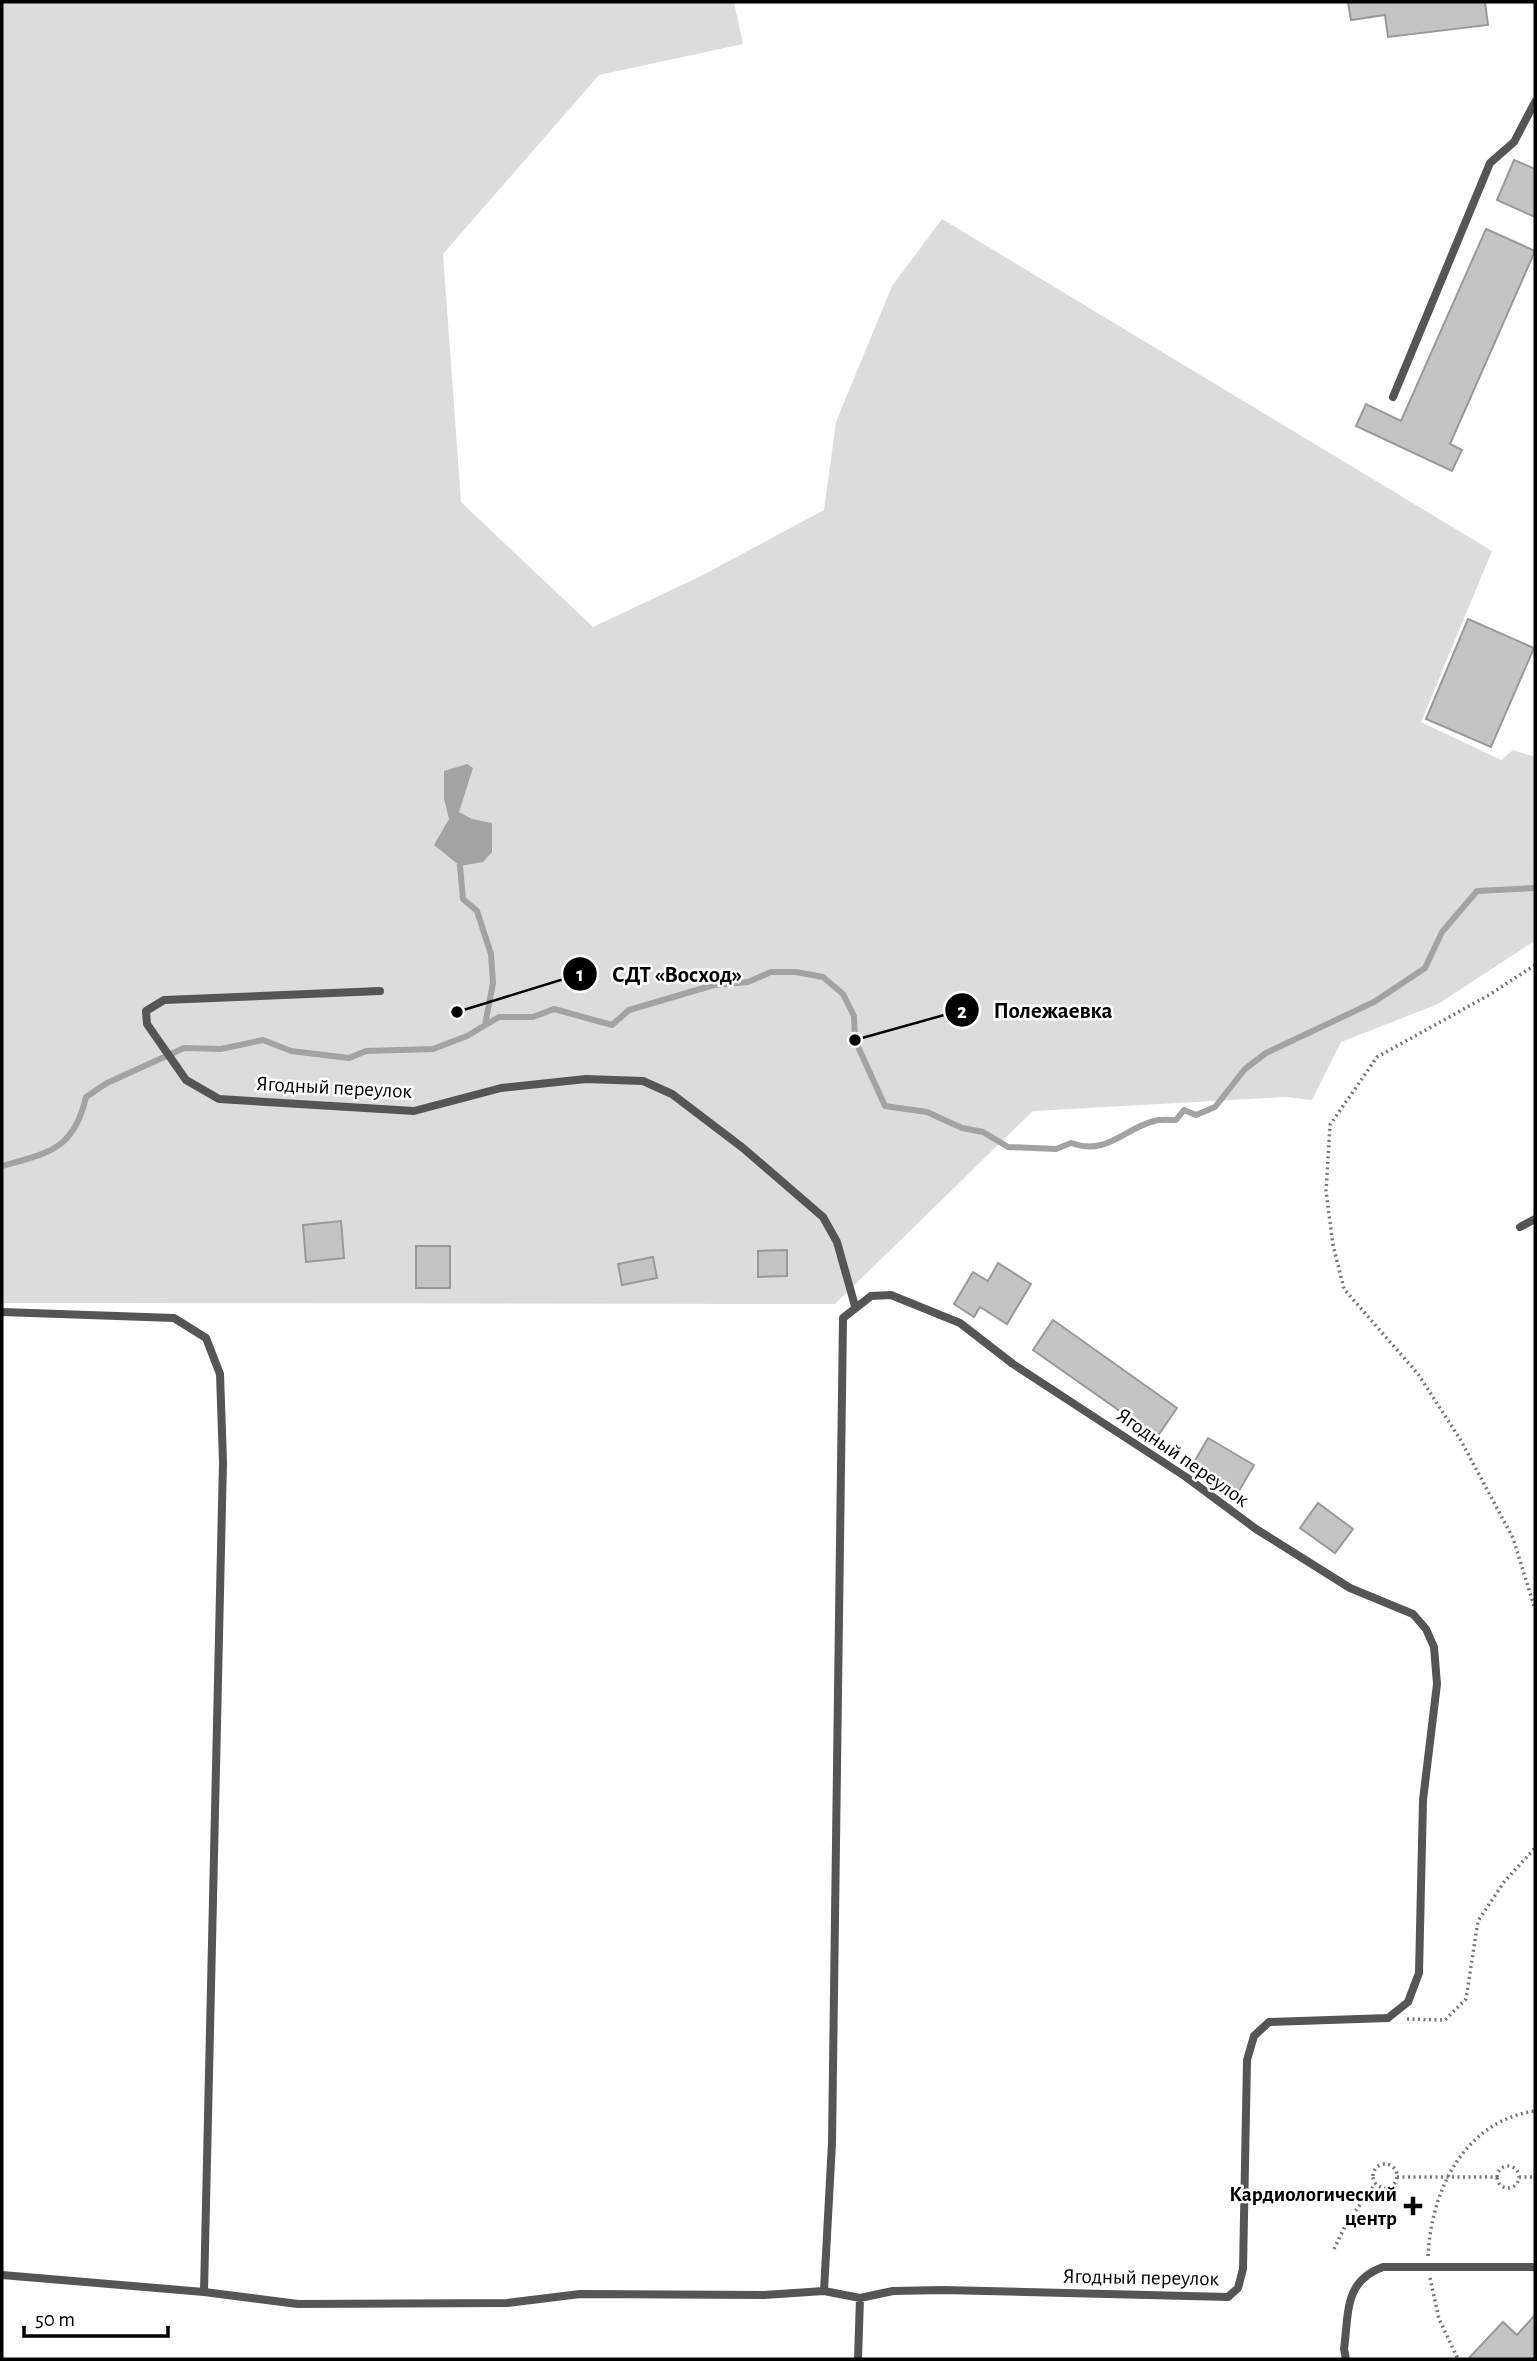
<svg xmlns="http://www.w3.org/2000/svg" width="1537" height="2361" viewBox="0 0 1537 2361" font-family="'Alegreya Sans',sans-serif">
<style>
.green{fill:#dcdcdc}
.water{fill:#a3a3a3}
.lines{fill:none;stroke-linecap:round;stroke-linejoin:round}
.stream{stroke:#a3a3a3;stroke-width:6}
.building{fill:#c4c4c4;stroke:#999;stroke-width:2}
.path{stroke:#777;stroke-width:3.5;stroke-dasharray:2 3.5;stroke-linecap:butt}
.service{stroke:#555;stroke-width:8}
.poi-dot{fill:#000;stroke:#fff;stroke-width:2.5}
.labels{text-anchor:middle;stroke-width:5;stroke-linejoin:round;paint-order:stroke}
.street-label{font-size:21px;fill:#000;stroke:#fff}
.poi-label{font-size:21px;font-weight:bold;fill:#000;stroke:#fff;text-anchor:end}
.leader{fill:none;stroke:#000;stroke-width:2.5}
.callout-dot{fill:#000;stroke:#fff;stroke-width:2.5}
.mark-label{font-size:21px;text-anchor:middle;font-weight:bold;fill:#fff}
.callout-label{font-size:23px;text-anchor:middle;font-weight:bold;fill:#000;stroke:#fff;stroke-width:5;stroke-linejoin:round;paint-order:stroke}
</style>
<rect width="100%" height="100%" fill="#fff"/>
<!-- green -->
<path class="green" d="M2,2H734L743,44L599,75L443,254L461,502L593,627L699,577L824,510L836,422L892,286L942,219L1492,551L1421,722L1501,760L1513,750L1535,757L1533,942L1438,1004L1341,1042L1312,1100L1286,1097L1033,1111L835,1304L2,1303Z"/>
<!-- water -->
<path class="water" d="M467,764L473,768L459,812L472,819L492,823V852L483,862L460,866L434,845L449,819L444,799V771Z"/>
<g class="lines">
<!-- stream -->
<path class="stream" d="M460,866L463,899L477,911L491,954L493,983L485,1025
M2,1166C48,1153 74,1150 86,1097L107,1083L184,1048L221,1049L263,1040L291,1051L349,1058L366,1051L433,1049L467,1036L499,1017H533L554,1009L612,1025L629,1010L714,985L748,982L771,972H796L823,977L843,994L854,1016L855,1040L885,1106L927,1112L962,1128L983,1132L1008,1147L1056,1149L1071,1143C1107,1156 1123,1129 1154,1121C1161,1119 1169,1120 1176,1120L1184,1110L1196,1115L1215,1107L1245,1069L1266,1053L1374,1002L1425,968L1442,932L1477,891L1535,888"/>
</g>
<!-- building -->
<path class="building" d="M1348,2H1485L1488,25L1388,37L1385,15L1351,20Z
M1514,160L1535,169V217L1497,200Z
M1486,229L1535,251L1450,444L1462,450L1452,471L1356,426L1366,404L1401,421Z
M1468,619L1534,648L1491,747L1426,719Z
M341,1221L344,1258L306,1262L303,1225Z
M416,1246H450V1288H416Z
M787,1250V1276L758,1277V1251Z
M653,1257L657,1278L622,1285L618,1264Z
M998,1263L1031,1284L1007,1324L980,1307L974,1317L954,1304L973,1272L988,1281Z
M1053,1320L1177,1408L1157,1437L1033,1350Z
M1208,1438L1254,1465L1239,1491L1193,1464Z
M1318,1503L1353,1529L1335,1553L1300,1528Z
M1535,2315V2359H1468L1503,2322L1517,2335Z"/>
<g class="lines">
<!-- path -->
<path class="path" d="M1535,965L1489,995L1377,1057L1330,1125L1326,1191L1333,1245L1344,1289L1418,1374L1460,1439L1513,1538L1535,1609
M1407,2019L1445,2020L1466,1999L1478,1921L1504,1882L1535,1848
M1373 2176a12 12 0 1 1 24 0a12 12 0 1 1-24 0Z
M1497 2177a11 11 0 1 1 22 0a11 11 0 1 1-22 0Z
M1397,2177H1498
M1519,2177H1535
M1334,2249L1346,2224L1375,2184
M1428,2256C1431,2191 1464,2121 1535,2111
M1430,2278L1439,2319L1458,2359"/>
<!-- service -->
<path class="service" d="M1393,397L1490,163L1514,142L1535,102
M380,991L164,1000L146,1011L147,1024L186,1080L219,1099L414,1111L501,1088L586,1079L643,1081L672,1094L743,1148L823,1217L837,1242L855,1306
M1520,1227L1535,1219
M891,1295L960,1323L1013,1364L1186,1477L1256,1529L1350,1588L1413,1614L1426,1629L1434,1647L1437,1684L1423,1800L1419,1973L1408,2002L1388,2018L1269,2022L1254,2036L1247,2060L1243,2269L1238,2288L1228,2297L944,2290L893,2291L860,2298L824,2291L832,2143L843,1318L871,1296Z
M2,1312L174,1318L206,1338L220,1374L223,1462L204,2292
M2,2275L204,2292L298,2304L507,2303L580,2294L764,2295L824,2291
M858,2359L860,2298
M1346,2359L1344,2349C1349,2312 1344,2281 1383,2267H1535"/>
</g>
<!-- markers -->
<path class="poi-dot" d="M1409.5 2195.5h7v7h7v7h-7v7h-7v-7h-7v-7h7z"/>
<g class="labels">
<!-- street labels -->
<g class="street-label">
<text transform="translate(334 1087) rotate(3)" y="7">Ягодный переулок</text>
<text transform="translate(1183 1457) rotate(35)" y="7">Ягодный переулок</text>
<text transform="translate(1141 2277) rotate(1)" y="7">Ягодный переулок</text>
</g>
<!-- poi labels -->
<g class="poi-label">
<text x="1397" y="2201">Кардиологический<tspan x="1397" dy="24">центр</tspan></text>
</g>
</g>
<!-- callouts -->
<path class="leader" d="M457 1012L580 974M855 1040L962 1010"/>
<g class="callout-dot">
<circle cx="457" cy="1012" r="7"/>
<circle cx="855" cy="1040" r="7"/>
<circle cx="580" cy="974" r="18"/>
<circle cx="962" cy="1010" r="18"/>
</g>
<g class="mark-label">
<text x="580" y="981">1</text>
<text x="962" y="1018">2</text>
</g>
<g class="callout-label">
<text x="677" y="982">СДТ «Восход»</text>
<text x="1053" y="1018">Полежаевка</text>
</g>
<!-- border -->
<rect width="1537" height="2361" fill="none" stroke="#000000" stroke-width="7"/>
<!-- scale -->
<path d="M24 2326v10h144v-10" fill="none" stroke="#000000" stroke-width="3.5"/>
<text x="35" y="2326" font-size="21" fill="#000000" stroke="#ffffff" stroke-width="5" paint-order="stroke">50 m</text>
</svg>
